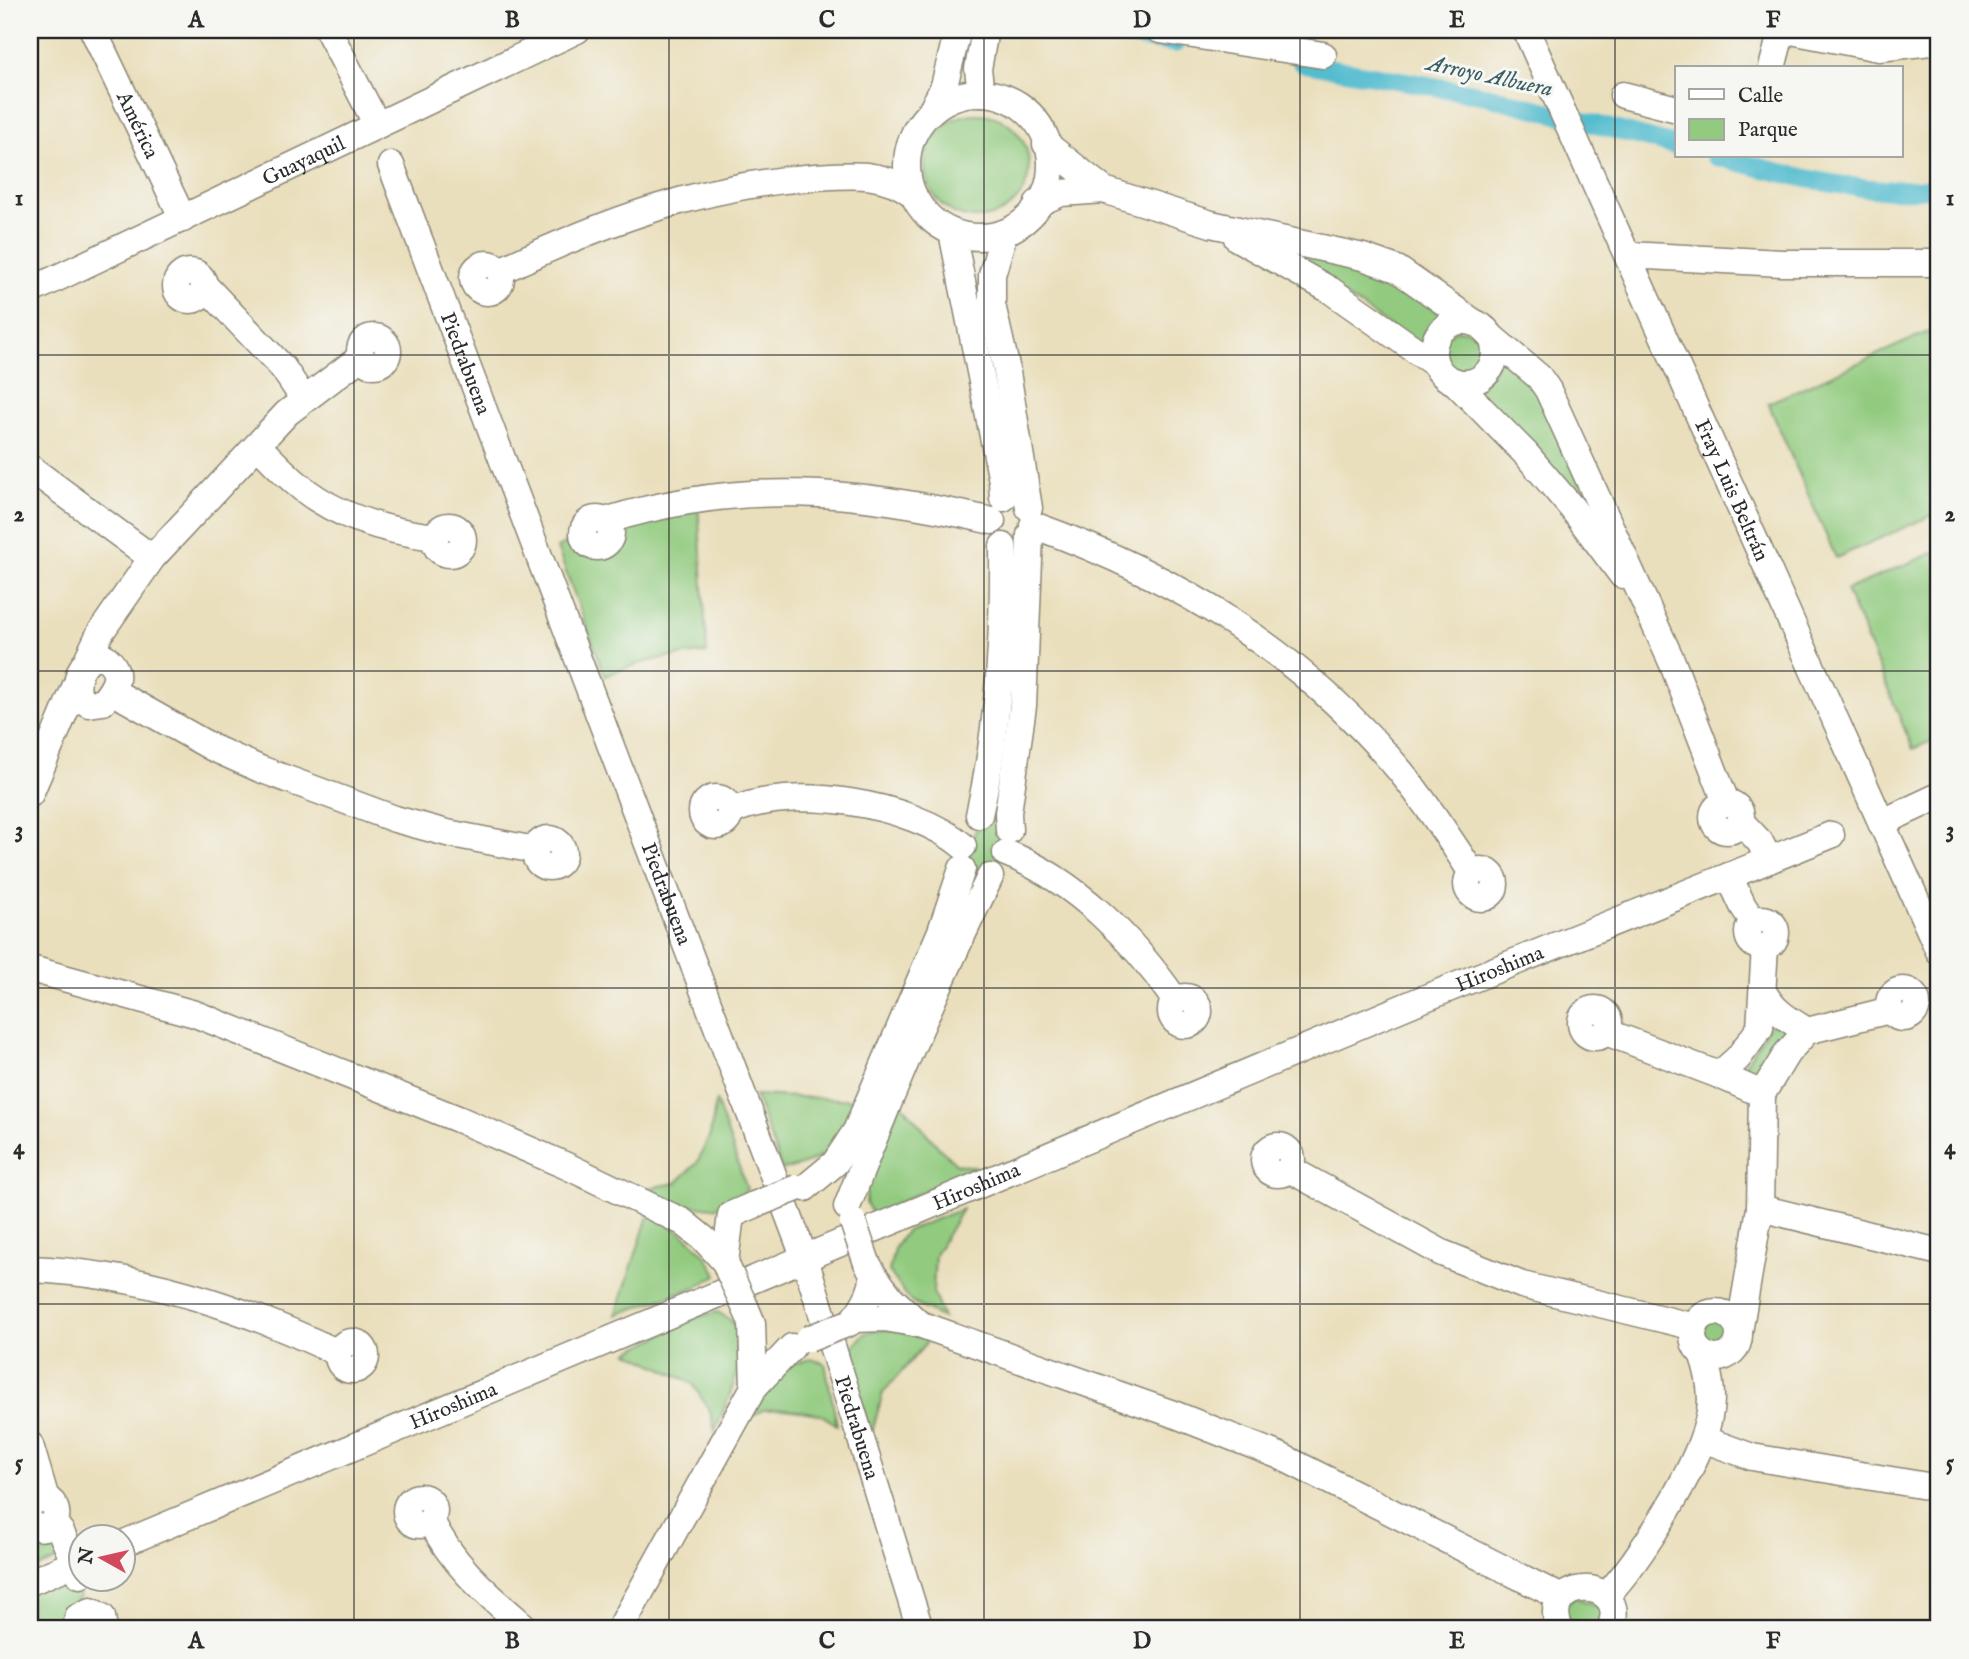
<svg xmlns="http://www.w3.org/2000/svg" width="1969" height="1659" viewBox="0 0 1969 1659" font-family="'IM FELL English',serif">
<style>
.green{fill:#92cb7f;stroke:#5e7b55;stroke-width:2}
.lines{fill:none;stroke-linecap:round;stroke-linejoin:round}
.canal{stroke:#53bccf;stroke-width:19}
.minor-casing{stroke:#8a8574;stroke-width:29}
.minor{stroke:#fff;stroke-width:26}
.minor-bridge-casing{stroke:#8a8574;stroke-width:29;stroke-linecap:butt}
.minor-bridge{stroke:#fff;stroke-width:26}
.grid{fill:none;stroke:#2b2b2b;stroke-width:2;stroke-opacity:0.55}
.labels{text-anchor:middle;stroke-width:6;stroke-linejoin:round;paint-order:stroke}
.street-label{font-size:21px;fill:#2b2b2b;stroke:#f6f6f2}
.water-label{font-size:23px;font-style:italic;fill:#395e64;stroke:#f6f6f2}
.neatline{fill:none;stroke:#2b2b2b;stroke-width:2.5}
.grid-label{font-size:23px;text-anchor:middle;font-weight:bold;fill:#2b2b2b}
</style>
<rect width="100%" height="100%" fill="#f6f6f2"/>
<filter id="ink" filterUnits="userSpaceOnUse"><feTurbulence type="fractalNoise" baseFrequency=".0143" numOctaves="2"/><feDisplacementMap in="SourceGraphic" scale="14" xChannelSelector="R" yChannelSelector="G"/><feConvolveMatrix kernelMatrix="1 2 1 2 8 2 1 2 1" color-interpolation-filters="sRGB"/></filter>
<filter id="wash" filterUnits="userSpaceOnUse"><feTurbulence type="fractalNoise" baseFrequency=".00686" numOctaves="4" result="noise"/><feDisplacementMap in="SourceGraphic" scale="28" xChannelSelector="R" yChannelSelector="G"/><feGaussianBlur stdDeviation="1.57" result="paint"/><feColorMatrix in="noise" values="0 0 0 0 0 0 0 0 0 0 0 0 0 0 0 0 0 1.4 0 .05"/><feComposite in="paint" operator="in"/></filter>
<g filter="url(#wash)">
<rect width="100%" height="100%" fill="#eadfbc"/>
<!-- green -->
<path class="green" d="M925 166a52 52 0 1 1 104 0a52 52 0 1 1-104 0Z
M1282,254L1323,256L1383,273L1445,316L1432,331L1426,350Z
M1939,327V512L1836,558L1768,403Z
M1440 352a22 22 0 1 1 44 0a22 22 0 1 1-44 0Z
M1500,353L1534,384L1614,553L1468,390C1487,382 1495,373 1500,353Z
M698,502L707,653C672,655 637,662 605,676L557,548L572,540L576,547L588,556L605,554L613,550L620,528Z
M1939,550V738L1913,749L1846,590Z
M992,818L998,820C1004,840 1003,856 986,871L975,870L969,865C967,846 973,824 992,818Z
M1772,1022L1792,1032L1758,1082L1740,1072Z
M755,1095L861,1100C838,1142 832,1160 782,1170Z
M716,1100L747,1189L736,1203L712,1208L681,1204L643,1189L676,1183L697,1163L710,1135Z
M901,1103L940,1149L957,1164L975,1167L873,1215L866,1203L867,1181Z
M962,1209L935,1255L933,1292L943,1318L911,1302L889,1271L894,1249L906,1231Z
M649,1213C676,1228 705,1246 717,1275L698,1286L616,1315Z
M718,1312C722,1315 728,1318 731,1321C755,1348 726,1404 715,1431L710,1411L692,1383L628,1352L697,1317Z
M1700 1335a15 15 0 1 1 30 0a15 15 0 1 1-30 0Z
M874,1330H894L929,1340L883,1393L871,1436C862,1406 852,1378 853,1347L864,1334Z
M810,1359L825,1363L837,1425L820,1414L785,1409L763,1410L739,1424L789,1365Z
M30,1535L50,1537L62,1558L30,1571Z
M71,1575L80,1597L70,1605L63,1616L65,1629H30V1589Z
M1574,1597L1603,1608L1599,1629H1568L1565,1606Z"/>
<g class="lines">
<!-- canal -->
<path class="canal" d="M1084,30L1176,43
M1302,63L1488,96L1677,146
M1715,156C1785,174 1866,198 1939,187"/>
</g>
</g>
<g filter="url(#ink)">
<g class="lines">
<!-- minor casing -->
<g class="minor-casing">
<g id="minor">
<path id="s1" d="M93,30L183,219"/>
<path d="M328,30L377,125"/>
<path d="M1160,30L1323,55"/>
<path id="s2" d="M1526,30L1939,951"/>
<path d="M1786,30L1879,48L1939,41"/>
<path d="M1772,68L1782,30"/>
<path d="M981,93L978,69L985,30"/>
<circle cx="979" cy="165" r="72"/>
<path d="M1623,95L1677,109"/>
<path d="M932,110L944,86L958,30"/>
<path d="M1046,144L1104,190L1211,224L1363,257L1397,269L1473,322"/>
<path id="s3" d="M391,165L805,1259L920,1629"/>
<path d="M1038,203L1061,193L1104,190"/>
<path d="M952,232L1002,481L1003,498"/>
<path d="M1004,233L992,275V305L1006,366L1029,508"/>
<path d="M1237,238L1330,290L1435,364"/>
<path d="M1628,255L1782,263H1939"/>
<circle cx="487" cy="278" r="14"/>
<path d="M500,271C603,222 702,185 816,177C851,175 884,171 913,194"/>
<circle cx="190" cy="286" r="14"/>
<path d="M204,285L283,368L303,398"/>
<path id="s4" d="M30,291L577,30"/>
<circle cx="1464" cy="352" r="31"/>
<path d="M1488,334L1539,377L1548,390L1672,662L1726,802"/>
<circle cx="374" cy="351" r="14"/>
<path d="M1454,381L1526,454L1572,508L1622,575"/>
<path d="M258,446C270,458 283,472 296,483C335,517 385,531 435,537"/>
<path d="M30,468L152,558"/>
<circle cx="597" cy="533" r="14"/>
<path d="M605,521C739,479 857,489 992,521"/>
<path d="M1033,525C1178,577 1302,653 1401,772C1427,804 1450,839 1472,873"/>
<circle cx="449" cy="540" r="14"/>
<path d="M92,657H105C124,673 116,685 103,702L89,704L79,698C75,681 78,668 92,657Z"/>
<path d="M86,662L100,633L152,558L287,413L361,357"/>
<path d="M112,691L213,748L260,769L395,819L447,833L535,850"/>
<path d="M30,794L76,685"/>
<circle cx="716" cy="812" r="14"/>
<circle cx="1727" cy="817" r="14"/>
<path d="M730,812C791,783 912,803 963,846"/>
<path d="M979,815C999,727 1004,636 1003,546"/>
<path d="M1741,822L1760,842L1769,860"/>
<path d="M1881,823L1939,796"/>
<path d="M1009,830L1008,813L1023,706L1030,535"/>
<circle cx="549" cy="853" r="14"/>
<path d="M1006,853C1075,880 1134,940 1175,1000"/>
<circle cx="1481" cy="884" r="14"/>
<path d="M1729,876L1743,906L1753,921"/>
<circle cx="1762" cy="933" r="14"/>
<path d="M31,969L195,1014L458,1119L569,1167L683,1222L704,1239L725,1262L729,1272"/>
<circle cx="1903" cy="1004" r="14"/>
<path d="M1763,991C1773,1011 1788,1019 1807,1031"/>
<circle cx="1185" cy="1011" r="14"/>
<circle cx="1595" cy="1023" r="14"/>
<path d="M1606,1032L1719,1075"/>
<path d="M1762,1094L1787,1053L1807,1031L1890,1010"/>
<circle cx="1278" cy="1160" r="14"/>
<path d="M1289,1169L1442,1253L1522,1285L1695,1327"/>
<path d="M805,1188L835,1163L856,1131L941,931L962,869"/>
<path d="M847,1207C890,1095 937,985 990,877"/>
<path d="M1760,1208L1939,1252"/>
<path d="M725,1262L731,1215L754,1205"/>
<path d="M30,1269C139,1273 240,1306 338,1353"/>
<path d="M873,1274L891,1298L919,1324"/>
<path d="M746,1309L752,1323L754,1387L792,1347"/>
<circle cx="1716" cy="1335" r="23"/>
<path d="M855,1319L885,1318L919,1324L1176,1415L1280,1456L1562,1598"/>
<path d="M849,1323C860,1314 876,1288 872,1273C872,1270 869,1267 867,1263"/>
<path d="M1739,1332L1760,1208L1762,1094L1719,1075L1738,1058L1760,1028L1765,947"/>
<circle cx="352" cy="1356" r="14"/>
<path d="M1703,1439L1752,1457L1939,1488"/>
<path d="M30,1445L46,1499"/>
<circle cx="420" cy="1511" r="14"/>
<path d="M30,1505C52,1483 68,1523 45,1527C38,1529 34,1526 30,1521"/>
<path d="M431,1520C452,1566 490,1596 527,1629"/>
<path d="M53,1523L61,1532L80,1575"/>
<path id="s5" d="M122,1544L1418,1001L1831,835"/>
<path d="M30,1582L80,1561"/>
<path d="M1606,1596C1640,1560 1703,1461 1710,1411C1713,1391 1709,1373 1702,1353"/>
<path d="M76,1629L78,1617L91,1611L102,1617L104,1629"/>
<path d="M620,1629L754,1387"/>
<path d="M1560,1629C1536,1576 1633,1575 1610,1629"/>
</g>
</g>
<!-- minor -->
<use href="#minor" class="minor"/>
<!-- minor-bridge casing -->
<g class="minor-bridge-casing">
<path id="minor-bridge" d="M754,1205L797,1188
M853,1222L867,1263
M729,1272L746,1309
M808,1339L849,1323"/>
</g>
<!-- minor-bridge -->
<use href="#minor-bridge" class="minor-bridge"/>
</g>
</g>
<!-- grid -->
<path class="grid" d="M354,30V1629M669,30V1629M984,30V1629M1300,30V1629M1615,30V1629M30,355H1939M30,671H1939M30,988H1939M30,1304H1939"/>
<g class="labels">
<!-- street labels -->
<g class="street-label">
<text dy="7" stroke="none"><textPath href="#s1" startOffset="105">América</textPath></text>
<text dy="7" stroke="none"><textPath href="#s4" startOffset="303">Guayaquil</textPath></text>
<text dy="7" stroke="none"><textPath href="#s3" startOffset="212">Piedrabuena</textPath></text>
<text dy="7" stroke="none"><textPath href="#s2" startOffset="504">Fray Luis Beltrán</textPath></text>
<text dy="7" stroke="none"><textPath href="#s3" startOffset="779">Piedrabuena</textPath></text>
<text dy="7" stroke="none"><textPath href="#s5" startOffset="1493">Hiroshima</textPath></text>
<text dy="7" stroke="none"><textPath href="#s5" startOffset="926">Hiroshima</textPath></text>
<text dy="7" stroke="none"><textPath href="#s5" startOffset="359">Hiroshima</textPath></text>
<text dy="7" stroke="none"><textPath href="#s3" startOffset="1346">Piedrabuena</textPath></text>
</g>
<!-- water labels -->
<g class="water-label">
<text transform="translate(1490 75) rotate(12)" y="8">Arroyo Albuera</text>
</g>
</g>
<!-- margin -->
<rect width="1969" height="1659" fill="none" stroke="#f6f6f2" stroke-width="77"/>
<!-- legend -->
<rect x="1675" y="66" width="228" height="91" fill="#f6f6f2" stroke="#a5a5a2" stroke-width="2"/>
<rect x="1689" y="89" width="35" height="10" fill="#ffffff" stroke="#a5a5a2" stroke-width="2"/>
<text x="1738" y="102" font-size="21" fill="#2b2b2b">Calle</text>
<rect x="1689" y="119" width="35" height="21" fill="#92cb7f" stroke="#a5a5a2" stroke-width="2"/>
<text x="1738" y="136" font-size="21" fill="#2b2b2b">Parque</text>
<!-- north arrow -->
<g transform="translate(102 1558) rotate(278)"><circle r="33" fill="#f6f6f2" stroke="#a5a5a2" stroke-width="2"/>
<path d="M0-5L12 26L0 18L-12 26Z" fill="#d1495b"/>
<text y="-10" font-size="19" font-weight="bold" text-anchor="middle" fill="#2b2b2b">N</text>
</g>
<rect x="38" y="38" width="1892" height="1582" class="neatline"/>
<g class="grid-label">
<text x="196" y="27">A</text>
<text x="512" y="27">B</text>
<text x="827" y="27">C</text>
<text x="1142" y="27">D</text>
<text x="1457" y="27">E</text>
<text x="1773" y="27">F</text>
<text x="19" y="205">1</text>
<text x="1950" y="205">1</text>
<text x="19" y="521">2</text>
<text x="1950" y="521">2</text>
<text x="19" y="837">3</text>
<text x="1950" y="837">3</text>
<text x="19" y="1154">4</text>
<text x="1950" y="1154">4</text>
<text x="19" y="1470">5</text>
<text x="1950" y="1470">5</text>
<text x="196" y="1648">A</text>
<text x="512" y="1648">B</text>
<text x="827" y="1648">C</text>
<text x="1142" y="1648">D</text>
<text x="1457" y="1648">E</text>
<text x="1773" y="1648">F</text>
</g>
</svg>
